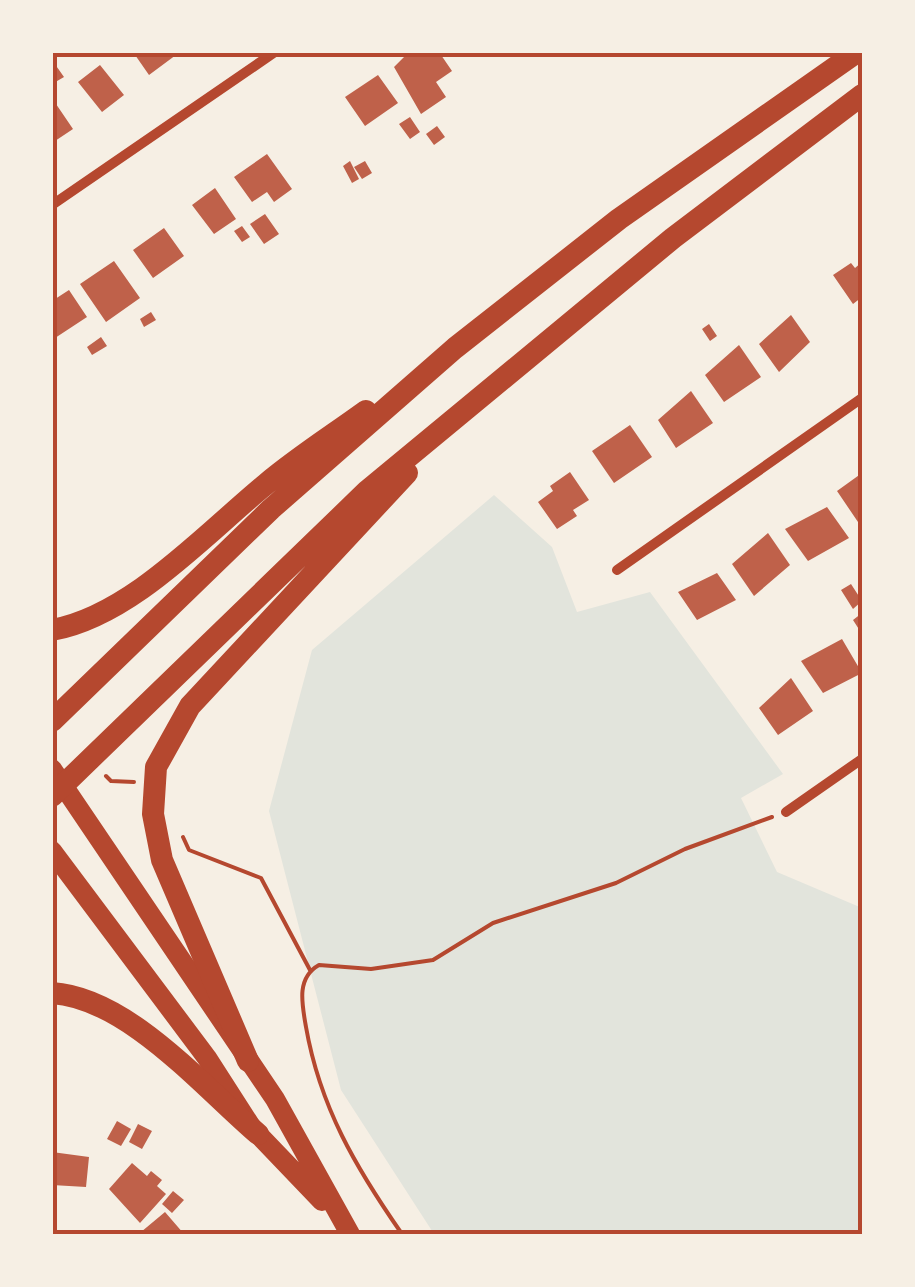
<svg xmlns="http://www.w3.org/2000/svg" width="915" height="1287" viewBox="0 0 915 1287" font-family="'DM Sans',sans-serif">
<style>
.green{fill:#e2e4dc}
.building{fill:#bf614a}
.lines{fill:none;stroke-linecap:round;stroke-linejoin:round}
.path{stroke:#b5482f;stroke-width:4}
.minor{stroke:#b5482f;stroke-width:10}
.secondary{stroke:#b5482f;stroke-width:20}
.trunk{stroke:#b5482f;stroke-width:22}
.neatline{fill:none;stroke:#b5482f;stroke-width:4}
</style>
<rect width="100%" height="100%" fill="#f6efe4"/>
<!-- green -->
<path class="green" d="M494,495L552,547L577,612L650,592L783,774L741,798L777,872L862,908V1228L856,1234H434L341,1090L269,811L312,650Z"/>
<!-- building -->
<path class="building" d="M133,52H180L149,75Z
M409,52H439L452,71L436,82L446,97L421,114L394,67Z
M52,60L64,77L52,84Z
M100,65L124,95L102,112L78,82Z
M378,75L398,103L365,126L345,97Z
M56,104L73,129L52,143V106Z
M410,117L420,132L410,139L399,124Z
M437,126L445,137L434,145L426,134Z
M267,154L292,189L274,202L267,192L252,202L234,177Z
M350,161L359,179L352,183L343,166Z
M365,161L372,173L362,179L354,167Z
M215,188L236,219L214,234L192,205Z
M265,214L279,234L264,244L250,224Z
M242,226L250,237L242,242L234,231Z
M164,228L184,256L153,278L133,250Z
M114,261L140,298L106,322L80,284Z
M862,262V297L853,304L833,275L851,263L855,268Z
M69,290L87,317L52,340V301Z
M151,312L156,320L144,327L140,319Z
M791,315L810,342L779,372L759,344Z
M709,324L717,336L710,341L702,329Z
M101,337L107,346L92,355L87,347Z
M739,345L761,377L724,402L705,375Z
M691,391L713,423L676,448L658,420Z
M630,425L652,457L614,483L592,451Z
M570,472L589,500L573,510L577,516L557,529L538,502L553,491L550,486Z
M862,473V519L858,522L837,491Z
M827,507L849,538L808,561L785,529Z
M768,533L790,565L754,596L732,564Z
M717,573L736,600L697,620L678,592Z
M851,584L862,601L853,609L841,590Z
M862,613V634L853,620Z
M842,639L862,673L823,693L801,661Z
M791,678L813,711L778,735L759,708Z
M117,1121L131,1129L121,1146L107,1139Z
M138,1124L152,1131L142,1149L129,1142Z
M52,1152L89,1157L86,1187L52,1185Z
M132,1163L147,1176L151,1171L162,1180L157,1186L166,1194L140,1223L109,1189Z
M173,1191L184,1200L172,1213L162,1204Z
M165,1212L184,1234H144L141,1232Z"/>
<g class="lines">
<!-- path -->
<path class="path" d="M106,776L111,781L134,782
M183,837L189,850L261,878L310,970
M402,1234C356,1168 320,1107 306,1027C302,1004 296,978 319,965L371,969L433,960L493,923L616,883L685,849L772,817"/>
<!-- minor -->
<path class="minor" d="M52,205L275,52
M617,570L862,398
M786,812L862,759"/>
<!-- secondary -->
<path class="secondary" d="M52,769L275,1099L350,1234
M52,851L207,1058L252,1128L322,1201"/>
<!-- trunk -->
<path class="trunk" d="M52,630C131,616 205,534 266,484C298,457 333,435 366,411
M52,721L271,509L455,348L619,219L857,52
M52,796L367,491L673,238L862,95
M52,993C128,998 202,1086 258,1134
M248,1061L162,860L153,814L156,767L190,706L407,473"/>
</g>
<!-- border -->
<rect width="915" height="1287" fill="none" stroke="#f6efe4" stroke-width="110"/>
<rect x="55" y="55" width="805" height="1177" class="neatline"/>
</svg>
